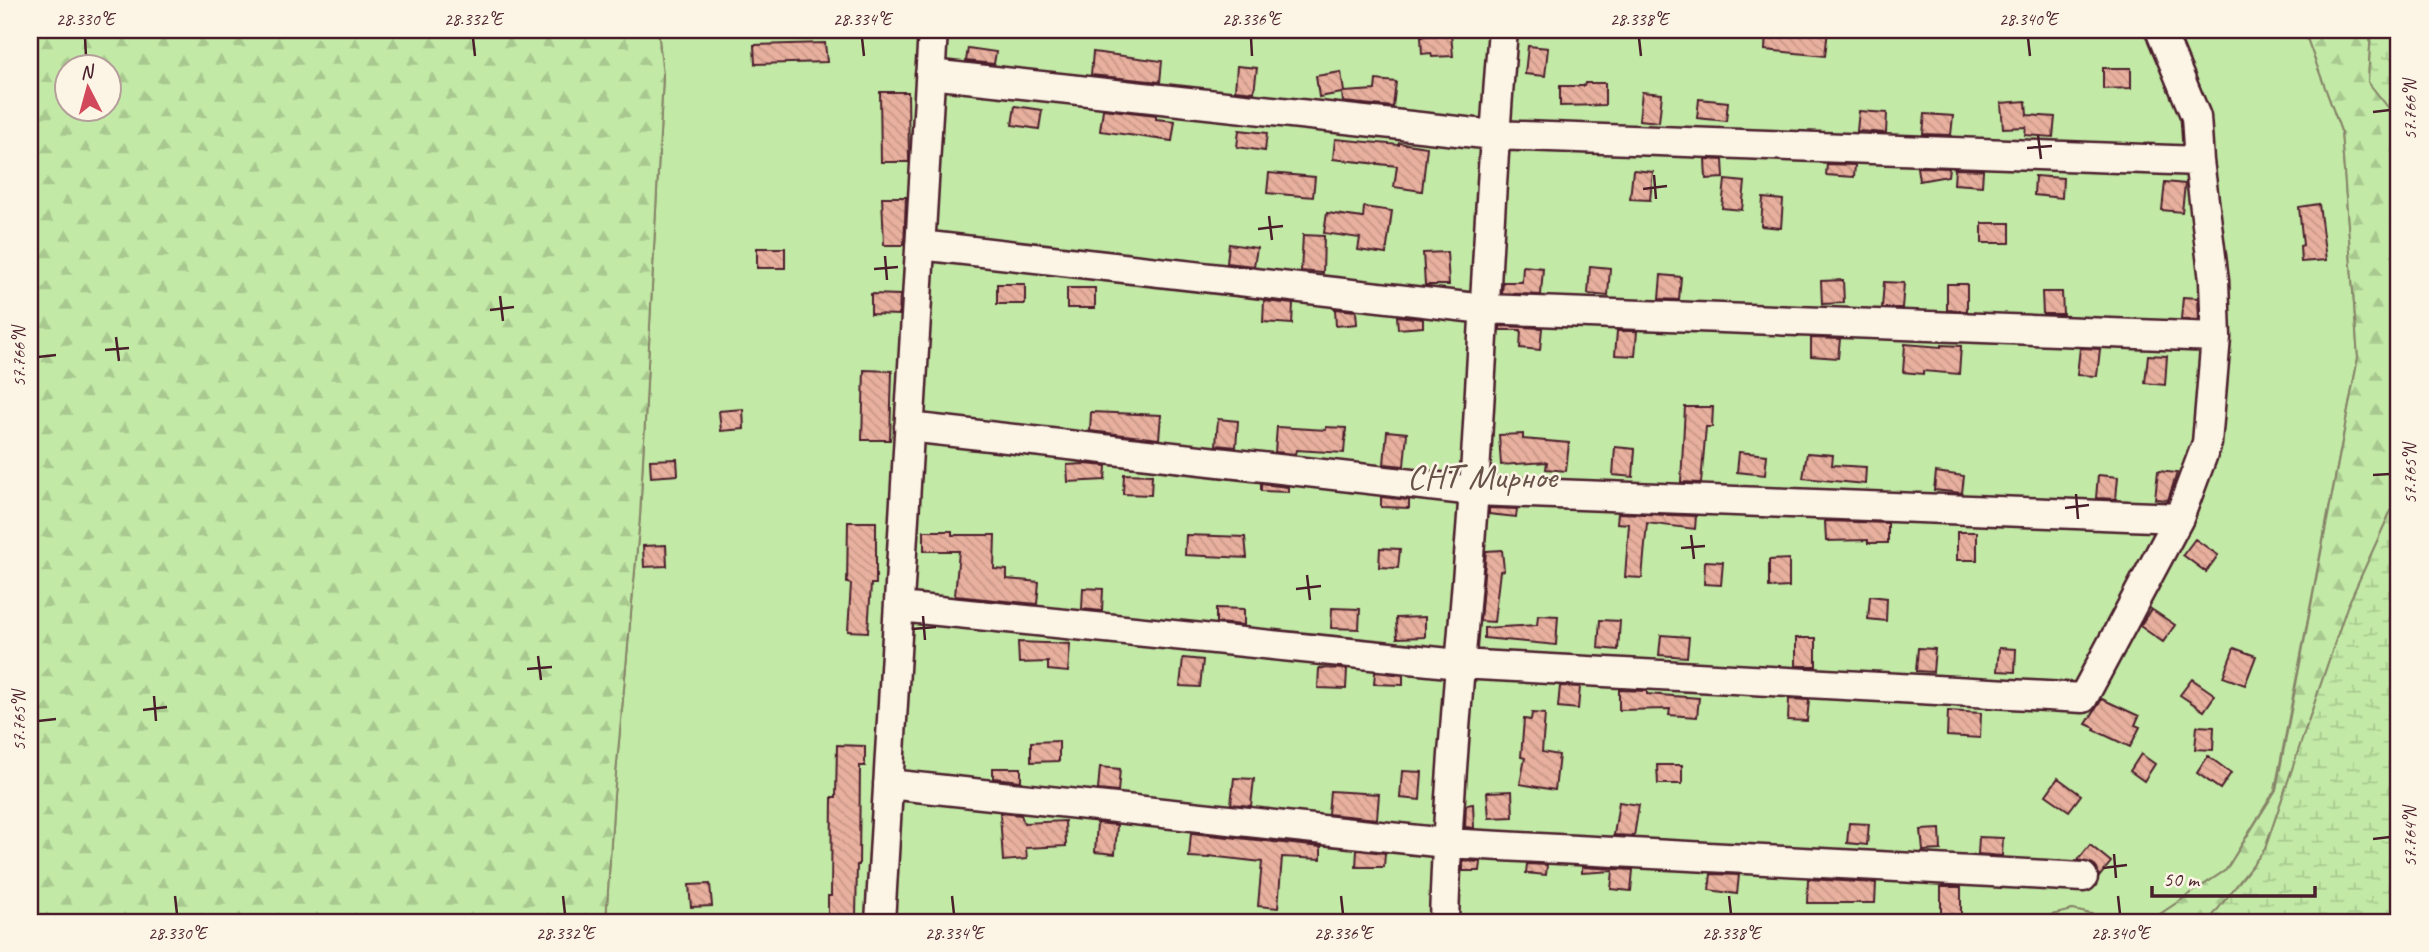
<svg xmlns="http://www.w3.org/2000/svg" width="2429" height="952" viewBox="0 0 2429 952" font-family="Caveat,sans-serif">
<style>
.green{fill:#c2eaa6;stroke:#868468;stroke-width:2}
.forest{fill:url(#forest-firs);stroke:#868468;stroke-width:2;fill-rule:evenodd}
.wetland{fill:url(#wetland-marsh);stroke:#868468;stroke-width:2}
.building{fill:url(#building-back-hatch);stroke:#4a1f2b;stroke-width:2}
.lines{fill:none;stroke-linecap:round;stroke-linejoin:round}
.minor-casing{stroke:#4a1f2b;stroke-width:33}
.minor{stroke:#fcf5e5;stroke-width:28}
.ticks{fill:none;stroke:#4a1f2b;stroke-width:2.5}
.labels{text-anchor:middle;stroke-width:5;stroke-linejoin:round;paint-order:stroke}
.park-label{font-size:35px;fill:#68524a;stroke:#fcf5e5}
.neatline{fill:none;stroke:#4a1f2b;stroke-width:2.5}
.ticks-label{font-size:18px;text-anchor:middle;fill:#4a1f2b}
</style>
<defs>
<pattern id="forest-firs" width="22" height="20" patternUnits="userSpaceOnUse" patternTransform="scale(1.75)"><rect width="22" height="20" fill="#c2eaa6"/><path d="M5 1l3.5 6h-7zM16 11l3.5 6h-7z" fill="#a8c88f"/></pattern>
<pattern id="wetland-marsh" width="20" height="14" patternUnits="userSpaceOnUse" patternTransform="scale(1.75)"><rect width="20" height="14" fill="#c2eaa6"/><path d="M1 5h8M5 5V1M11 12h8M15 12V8" fill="none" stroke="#a8c88f"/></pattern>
<pattern id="building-back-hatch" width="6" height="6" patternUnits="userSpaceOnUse" patternTransform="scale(1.75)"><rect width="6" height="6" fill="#e8b09e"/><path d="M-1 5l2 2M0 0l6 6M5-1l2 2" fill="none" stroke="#c89788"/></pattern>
</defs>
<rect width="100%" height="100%" fill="#f8e7d7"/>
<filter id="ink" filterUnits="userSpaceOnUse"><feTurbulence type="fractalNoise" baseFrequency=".0143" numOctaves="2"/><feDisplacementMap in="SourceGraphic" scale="14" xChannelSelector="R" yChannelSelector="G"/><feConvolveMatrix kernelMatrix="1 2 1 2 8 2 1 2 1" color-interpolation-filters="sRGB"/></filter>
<g filter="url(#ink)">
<!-- green -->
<path class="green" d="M658,30H2304L2341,131L2358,358L2275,790L2226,870L2148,922H2127L2072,910L2023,922H606L614,795L640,517L663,76Z"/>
<!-- forest -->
<path class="forest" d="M30,30H658L663,76L640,517L614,795L606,922H30ZM66,66H108V108H66Z
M2304,30H2371L2368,81L2399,121V493L2347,607L2265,849L2208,922H2148L2226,870L2276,790L2358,358L2341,131Z
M2073,910L2127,922H2023Z"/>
<!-- wetland -->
<path class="wetland" d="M2371,30H2399V121L2368,82Z
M2399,493V922H2208L2265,849L2347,607Z"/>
<!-- building -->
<path class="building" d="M1766,30L1807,33L1808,30H1828L1825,56L1765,50Z
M1451,34L1453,56L1432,57L1431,53L1422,54L1421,36Z
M825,43L827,62L755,64L754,45Z
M1528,46L1548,48L1545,76L1525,74Z
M968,48L996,52L994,64L966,61Z
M1093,52L1162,61L1160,82L1091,75Z
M1237,66L1257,68L1254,92L1235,90Z
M2103,68H2131V88L2103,89Z
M1341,72L1344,92L1375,90L1376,80L1396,82L1393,107L1343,102L1342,93L1319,97L1316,76Z
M1585,83H1605V105L1560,106V86H1584Z
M880,92H908L909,162H881Z
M1642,92L1662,94L1659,122L1639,120Z
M1699,99L1728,102L1726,121L1697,118Z
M2026,101L2027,115L2055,117L2053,137L2025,135L2026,127L2003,128L2001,103Z
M1015,106L1042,110L1039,129L1012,125Z
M1103,109L1156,115V119L1175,121L1172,141L1100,131Z
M1859,111L1887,113L1886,133L1857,131Z
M1925,114L1953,116L1951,135L1923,134Z
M1239,130L1267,133L1265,151L1237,147Z
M1335,139L1399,145V143L1427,147L1422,191L1394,187L1397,166L1333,159Z
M1705,159L1723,160L1724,178L1706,179Z
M1827,164L1855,165L1854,177L1826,175Z
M1917,167L1949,168L1948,176L1919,181Z
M1955,169L1983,170L1982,186L1954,184Z
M1633,170L1653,172L1650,200L1630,199Z
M1269,173L1315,177L1313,197L1267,193Z
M2035,176L2063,178L2062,198L2034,195Z
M1725,180L1745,182L1742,210L1722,208Z
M2165,182L2185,184L2182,212L2162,210Z
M882,197H906L904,245H884Z
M1763,198L1783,200L1781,228L1761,226Z
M2319,204L2326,260L2301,262L2300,246L2303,245L2299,207Z
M1364,207L1392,211L1386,254L1358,250L1360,238L1324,233L1327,213L1363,218Z
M1982,223H2010V243H1982Z
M1303,235L1324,236L1323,273L1301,271Z
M1229,244L1257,248L1254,266L1227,263Z
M757,248H785V268H757Z
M1447,252L1449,285H1425L1423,253Z
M1523,266L1543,268L1541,295L1502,293L1503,282H1522Z
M1590,266L1610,268L1608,296L1588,294Z
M1661,275L1681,277L1679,300L1659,299Z
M1843,280L1844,303L1822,304L1821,281Z
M1884,282L1904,283L1902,308H1882Z
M997,284H1025V304H997Z
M1947,284H1967V311L1947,310Z
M1067,288H1095V308H1067Z
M2042,292H2062L2063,314H2043Z
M871,294L900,295L899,315L871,314Z
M2183,297L2198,298L2199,320L2181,319Z
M1264,301L1293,304L1292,324L1263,322Z
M1335,309L1356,311L1357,324L1336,326Z
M1397,316L1423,319V327L1398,329Z
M1500,326L1542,328L1540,350L1520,348L1521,330H1500Z
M1617,331H1637L1635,356L1615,355Z
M1811,338L1840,339L1838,358L1811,356Z
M1905,344L1941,347V345L1961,346L1959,374L1923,371V374L1903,372Z
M2080,348L2100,349L2097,376L2077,375Z
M2148,355L2167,356L2165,385L2145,383Z
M864,370L892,371L890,440H862Z
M1685,407H1713L1712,427H1706L1701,483L1681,482Z
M743,409L744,429L721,431L719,411Z
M1091,412L1161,415L1159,439L1090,431Z
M1218,419L1238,421L1236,447L1216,445Z
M1277,427L1326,430V427L1346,428L1344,453L1296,450L1295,454L1275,452Z
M1387,431L1407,433L1404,466L1384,464Z
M1523,434V439L1569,443L1566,471L1546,469L1547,462L1501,465L1499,435Z
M1615,447L1635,449L1633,477L1613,475Z
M1739,452L1767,455L1765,475L1737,472Z
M1807,453L1833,455L1832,465L1866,467L1865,484L1803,478Z
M677,459L678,475L651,477L650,460Z
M1085,464L1106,466L1105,480L1068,482L1067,465Z
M2158,471L2177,473L2168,500L2155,499Z
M1936,472L1964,476L1962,493L1934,490Z
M1124,474L1152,475L1151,495L1123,494Z
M2098,475L2118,477L2116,499L2096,498Z
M1261,484L1288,487V492L1261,491Z
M1381,497L1409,500V508L1381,507Z
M1489,508L1517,509L1516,517L1489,514Z
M1618,513L1696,516L1695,529L1647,523L1642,578L1625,577L1629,524L1617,523Z
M1825,521L1888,523V543H1868V540L1826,541Z
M848,522H876V584H871L868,632L848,631L851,584L847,583Z
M924,531H952V535H995L994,569L1007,570V579L1039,582L1037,604L955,596L959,551H924Z
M1957,532H1977V560H1957Z
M1186,535L1245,537L1247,558L1185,555Z
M2195,539L2218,555L2206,572L2183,555Z
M666,545L667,566L644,567L643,546Z
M1380,548L1400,549L1398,568L1379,567Z
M1502,550L1504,570L1500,571L1494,622L1480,621L1486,551Z
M1789,559V587L1769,588V560Z
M1705,561L1723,562L1721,585L1704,584Z
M1083,588L1103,589L1102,611L1082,609Z
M1870,596L1887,598L1886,621L1868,619Z
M1216,608L1244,609V625L1216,623Z
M1332,608L1360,609L1359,629L1331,628Z
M2151,609L2175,625L2163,642L2140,626Z
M1538,615L1558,616L1556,645L1484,638V628L1537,625Z
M1425,617V637L1397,638L1396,618Z
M1600,620L1620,621L1618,650L1598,648Z
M1661,635L1689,637L1687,657L1659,655Z
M1796,638H1816V666H1796Z
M1018,642L1070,644L1068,672L1048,670V662L1019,663Z
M1918,648L1935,649L1933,672L1916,671Z
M1999,648L2016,649L2015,672L1997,671Z
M2234,648L2256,656L2245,685L2223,677Z
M1183,658L1203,660L1200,687L1180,686Z
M1319,668L1347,669L1346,689L1318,688Z
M1375,672L1403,675V685L1374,684Z
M2192,679L2215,695L2204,711L2180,695Z
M1560,686L1580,687L1578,709L1558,707Z
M1619,690L1647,691V694L1699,698L1697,717L1669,715L1670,709L1619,710Z
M1789,699L1809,700L1807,721L1788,720Z
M2102,699L2139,716L2135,725L2140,727L2130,747L2094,730L2095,728L2086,724Z
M1948,711L1981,713L1980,738L1947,736Z
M1532,713L1545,714L1542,752L1559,755L1555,790L1520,784L1525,758L1521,757L1524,719L1531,720Z
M2197,726L2214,727L2213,750L2195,749Z
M1059,741V761L1031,762V742Z
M837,745L865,746V766H860L859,865H857L856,916H828V896H831L832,797H836Z
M2141,754L2155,764L2144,781L2130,771Z
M2208,756L2231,773L2220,789L2197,773Z
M1657,765H1682V784H1658Z
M1100,767L1120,769L1118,792L1098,790Z
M993,768H1021V781L993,778Z
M1402,771L1422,772L1420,800L1400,798Z
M1234,778L1254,779L1251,806L1231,804Z
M2058,778L2081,795L2069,811L2046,795Z
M1330,791L1379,794L1377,819L1328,814Z
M1512,791L1513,817L1489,818L1487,792Z
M1619,802L1639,805L1634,836L1614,835Z
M1473,804L1474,828L1465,827L1466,805Z
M1000,813L1021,815L1024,823L1065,821L1066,846L1026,848L1027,859L1003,861Z
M1097,823L1117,825L1115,854L1095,852Z
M1849,823L1869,824L1867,845L1847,843Z
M1940,829L1941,850L1923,851L1921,830Z
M1191,833L1321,847V859L1282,857L1278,908L1258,906L1262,862L1209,856V858L1189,857Z
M1979,837L2003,838L2002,856L1978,854Z
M2090,845L2111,862L2099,877L2097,869L2093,864L2078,860Z
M1357,850L1385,853L1384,867H1356Z
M1463,861L1481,862L1480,871H1463Z
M1527,864L1547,865L1546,875L1526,873Z
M1582,867L1633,870L1631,891L1611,889L1613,871L1582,873Z
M1711,874L1739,875L1737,894L1709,890Z
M1808,879L1876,883L1875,903H1807Z
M710,884L712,906L691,907L689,885Z
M1941,887H1961V915H1941Z"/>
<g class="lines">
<!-- minor casing -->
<g class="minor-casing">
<path id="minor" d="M930,74L1494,135L2199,161
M920,245L1485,309L2216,337
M909,427L1474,491L2179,518
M899,607L1459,664L2083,698L2179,518L2207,443L2216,337L2214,280L2199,161L2196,117L2160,30
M888,784L1446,843L2083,877
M880,922L933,30
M1444,922C1448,778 1464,634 1474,489C1484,336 1490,183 1503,30"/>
</g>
<!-- minor -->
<use href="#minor" class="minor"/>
</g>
</g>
<!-- ticks -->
<path class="ticks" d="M85,38L86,56M473,38L475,56M862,38L864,56M1251,38L1252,56M1639,38L1641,56M2028,38L2030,56M2373,112L2390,110M2038,135L2041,159M2027,148L2052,146M1654,175L1656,199M1643,189L1667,186M1269,216L1272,240M1258,229L1283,226M885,256L887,280M874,269L898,267M500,296L503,321M490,310L514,307M116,337L119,361M105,350L129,348M38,357L56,355M2373,475L2390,474M2076,494L2078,519M2065,508L2089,505M1691,535L1694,559M1681,548L1705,546M1307,575L1310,600M1296,589L1321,586M923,616L925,640M912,629L936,627M538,656L541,680M527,669L552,667M154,696L156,721M143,710L167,707M38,721L56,719M2373,839L2390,837M2114,854L2116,878M2103,868L2127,865M175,896L177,914M563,896L565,914M952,896L954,914M1341,896L1343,914M1729,896L1731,914M2118,896L2120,914"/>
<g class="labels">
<!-- park labels -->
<g class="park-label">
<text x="1482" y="488">СНТ Мирное</text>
</g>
</g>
<!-- margin -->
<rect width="2429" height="952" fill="none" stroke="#fcf5e5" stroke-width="77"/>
<!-- north arrow -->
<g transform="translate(88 88) rotate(354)"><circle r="33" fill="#fcf5e5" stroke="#b59f9b" stroke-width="2"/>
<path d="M0-5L12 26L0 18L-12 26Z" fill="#d1495b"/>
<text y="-10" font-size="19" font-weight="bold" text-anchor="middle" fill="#4a1f2b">N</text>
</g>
<!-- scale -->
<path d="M2152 886v10h163v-10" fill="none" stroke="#4a1f2b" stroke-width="3.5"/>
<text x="2163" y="886" font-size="21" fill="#4a1f2b" stroke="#fcf5e5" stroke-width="5" paint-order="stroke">50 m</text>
<rect x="38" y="38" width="2352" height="876" class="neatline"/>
<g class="ticks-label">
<text x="85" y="25">28.330°E</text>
<text x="473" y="25">28.332°E</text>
<text x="862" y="25">28.334°E</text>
<text x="1251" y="25">28.336°E</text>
<text x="1639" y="25">28.338°E</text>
<text x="2028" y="25">28.340°E</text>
<text transform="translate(2410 110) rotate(-90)" y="6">57.766°N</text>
<text transform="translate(19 357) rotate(-90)" y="6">57.766°N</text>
<text transform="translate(2410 474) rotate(-90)" y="6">57.765°N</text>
<text transform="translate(19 721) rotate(-90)" y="6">57.765°N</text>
<text transform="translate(2410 837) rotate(-90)" y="6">57.764°N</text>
<text x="177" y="939">28.330°E</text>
<text x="565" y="939">28.332°E</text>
<text x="954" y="939">28.334°E</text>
<text x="1343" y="939">28.336°E</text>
<text x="1731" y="939">28.338°E</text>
<text x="2120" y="939">28.340°E</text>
</g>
</svg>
